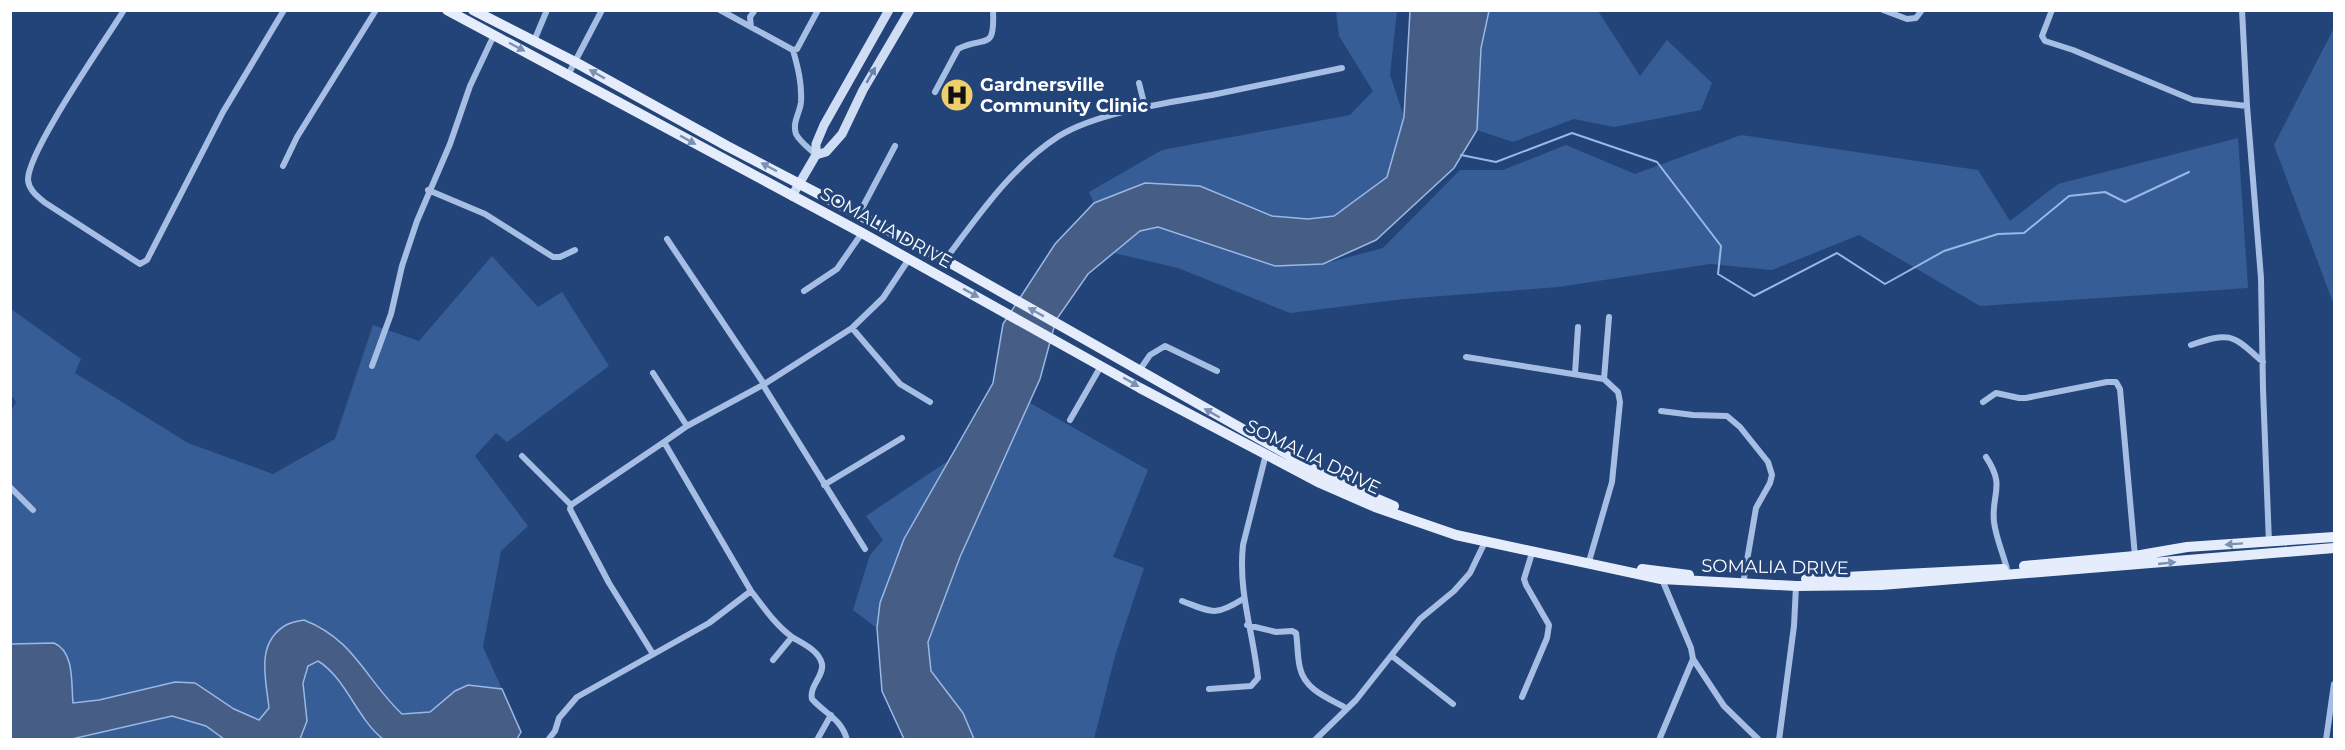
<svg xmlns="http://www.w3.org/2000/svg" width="2345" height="750" viewBox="0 0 2345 750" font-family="Montserrat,sans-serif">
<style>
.green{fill:#375d97}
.water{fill:#465e85;stroke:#9ab8e5;stroke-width:1.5}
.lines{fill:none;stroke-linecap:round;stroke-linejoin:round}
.stream{stroke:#9ab8e5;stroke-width:2}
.street{stroke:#a6bee4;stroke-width:6}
.secondary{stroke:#cfddf4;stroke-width:9}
.primary{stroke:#e5edfc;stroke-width:10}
.oneway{fill:#7a90b4}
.oneway2{fill:#6881aa}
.labels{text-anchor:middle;stroke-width:6;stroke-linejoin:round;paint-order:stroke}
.poi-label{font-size:18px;font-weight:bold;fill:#fff;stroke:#234479;text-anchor:start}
.street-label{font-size:18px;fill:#fff;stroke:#234479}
</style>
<rect width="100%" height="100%" fill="#234479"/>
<!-- green -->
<path class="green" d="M1336,11H1397L1390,75L1404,117L1387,177L1334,216L1308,219L1272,216L1200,186L1145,183L1094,203L1089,192L1162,150L1350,115L1373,91L1339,36Z
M1489,11H1598L1640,76L1667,40L1712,83L1701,110L1614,127L1574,119L1513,142L1477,130L1481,48Z
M2334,28V305L2274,145Z
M1741,135L1978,170L2010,221L2058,184L2238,138L2248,288L1980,306L1859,235L1772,270L1710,264L1558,287L1403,299L1290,313L1178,268L1114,253L1140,231L1158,227L1275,266L1323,264L1383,248L1460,170H1503L1566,145L1635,174Z
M492,256L538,307L562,292L609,366L507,442L496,433L475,456L528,526L501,551L483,647L502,689L468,685L455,691L430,712L402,714L386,699L356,659L264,665L269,708L259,721L234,709L195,683L157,687L99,700L73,703L70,670L54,643L11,644L10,413L16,402L11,395V309L81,359L75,373L188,443L273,474L335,439L373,325L419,341Z
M1030,403L1148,470L1113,557L1144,568L1115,656L1094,739H974L963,713L931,671L928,642L960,557Z
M948,461C918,514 885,566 877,628L853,610L870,555L883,540L866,516Z
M318,661C346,679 356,718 383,739L300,740L307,721L303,683L308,666Z
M172,716L206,726L224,739L72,740Z"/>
<!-- water -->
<path class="water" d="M1410,11H1489L1481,48L1477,130L1454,168L1376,240L1323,264L1275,266L1158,227L1140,231L1088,274L1056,320L1040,379L960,557L928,642L931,671L963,713L974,739H904L882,691L877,628L880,603L904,539L993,383L1003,324L1055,244L1094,203L1145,183L1200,186L1272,216L1308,219L1334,216L1387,177L1404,117Z
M304,620C355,640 365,679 402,714L430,712L455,691L468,685L502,689L521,732L517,739H383C357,719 346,678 318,661L308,666L303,683L307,721L300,739H224L206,726L172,716L72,739H11V644L54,643C75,652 71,684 73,703L99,700L175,682L195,683L234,709L259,720L269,708C266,679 255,643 286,625C291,622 298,621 304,620Z"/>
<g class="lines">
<!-- stream -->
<path class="stream" d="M1461,155L1496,162L1572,133L1657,162L1721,246L1718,274L1754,296L1837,253L1885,284L1944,251L1998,234L2024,233L2069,196L2105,192L2125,202L2189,172"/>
<!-- street -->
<path class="street" d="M124,10C105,41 27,152 28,180C29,190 37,196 44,202L140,264L147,260L223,112L284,10
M720,10L793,50L797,49L818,10
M1883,10L1907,19L1916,18L1922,10
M2052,10L2042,36L2045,41L2073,50L2193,100L2247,106
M2242,10L2247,106L2261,278L2263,389L2269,543
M751,27L750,17L755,10
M534,41L547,10
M793,50C798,68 802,83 801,102C800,113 792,122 796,134C800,142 810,149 816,155
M568,75L602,10
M1139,83L1145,107
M935,92L958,49C985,35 995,53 993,10
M283,166L297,137L376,10
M428,190L485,214L553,257H560L575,250
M859,214L895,146
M667,239L764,384
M945,260C978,216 1012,166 1059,136C1098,112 1167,103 1212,95C1256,86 1299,77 1342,68
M804,291L837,269L862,233
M852,328L900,384L930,402
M2191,345C2232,331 2232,335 2263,362
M1466,357L1604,379L1618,392L1620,402L1612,482L1590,558
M372,366L391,314L402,266L417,221L450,144L470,86L494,35
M1139,371L1150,355L1165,346L1217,371
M653,373L687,426
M1575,374L1578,327
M1604,379L1609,317
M763,385L865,549
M1983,402L1996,393L2019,398H2026L2107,382H2116L2120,389L2135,556
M1661,411L1693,415L1727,416L1740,427L1768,462L1772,475L1770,483L1756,508L1744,578
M1070,420L1101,366
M522,456L571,505
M1986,457C2006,487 1991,493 1994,522C1996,538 2003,553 2007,569
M824,485L902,438
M10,487L33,510
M751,591C763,606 775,625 792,637C801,643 819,650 822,664C824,676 809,686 812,699C824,713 842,719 847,740
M1182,601C1212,612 1214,617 1243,599
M1247,625L1276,632L1292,631L1296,633C1298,645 1297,656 1300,668C1305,690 1328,698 1346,708
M653,654L609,583L570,509L571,505L664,442
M1392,656L1453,704
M1693,659L1724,706L1759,740
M773,660L792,637
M1209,689L1251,686L1258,678C1253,631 1238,593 1243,545L1266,454
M1522,697L1547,638L1549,625L1526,585L1524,579L1532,553
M548,740L555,731L559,718L577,697L709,623L751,591L664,442L687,426L763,385L852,328L883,298L909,259
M817,740L831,715
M1315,740L1356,700L1420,619L1454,591L1470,573L1485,542
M1659,740L1693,659L1691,648L1661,577
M1779,740L1794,626L1796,586
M2326,740L2334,684"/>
<!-- secondary -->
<path class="secondary" d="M816,155L826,152L842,134L863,90L910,10
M792,196L816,155V144L824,125L889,10"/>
<!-- primary -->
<path class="primary" d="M447,10L862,233L1140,388L1320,483L1375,507L1456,535L1661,579L1796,586L1881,585L2334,548
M473,10L575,62L727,146L945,260L1329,478L1394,506
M2024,566L2135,556L2187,547L2334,537
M1642,569L1689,575
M1806,579L2003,569"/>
</g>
<!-- one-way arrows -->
<defs><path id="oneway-solid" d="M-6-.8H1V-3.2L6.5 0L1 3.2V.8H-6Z" transform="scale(1.5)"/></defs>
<g class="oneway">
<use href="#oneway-solid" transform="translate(517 47) rotate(28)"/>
<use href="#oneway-solid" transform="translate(597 74) rotate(-151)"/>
<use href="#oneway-solid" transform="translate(688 140) rotate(29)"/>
<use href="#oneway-solid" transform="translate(769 167) rotate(-152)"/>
<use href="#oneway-solid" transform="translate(971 293) rotate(29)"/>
<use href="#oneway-solid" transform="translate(1036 312) rotate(-151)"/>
<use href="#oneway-solid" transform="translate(1131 382) rotate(30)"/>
<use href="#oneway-solid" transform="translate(1212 413) rotate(-150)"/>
<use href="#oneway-solid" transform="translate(2234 544) rotate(176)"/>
<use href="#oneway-solid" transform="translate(2167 563) rotate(-6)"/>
</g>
<use class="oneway2" href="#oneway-solid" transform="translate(871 75) rotate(-60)"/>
<!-- icons -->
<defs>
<g id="hospital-disc" transform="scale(1.725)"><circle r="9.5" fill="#eecf69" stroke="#234479"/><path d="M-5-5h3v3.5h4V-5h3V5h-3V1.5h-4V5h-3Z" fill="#111"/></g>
</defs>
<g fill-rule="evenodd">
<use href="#hospital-disc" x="957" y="95"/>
</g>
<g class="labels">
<!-- poi labels -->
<g class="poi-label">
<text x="980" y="91">Gardnersville<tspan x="980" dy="21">Community Clinic</tspan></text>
</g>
<!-- street labels -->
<g class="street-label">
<text transform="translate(886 228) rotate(29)" y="6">SOMALIA DRIVE</text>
<text transform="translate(1313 457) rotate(26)" y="6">SOMALIA DRIVE</text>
<text transform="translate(1775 567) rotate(1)" y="6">SOMALIA DRIVE</text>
</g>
</g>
<!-- border -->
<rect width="2345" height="750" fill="none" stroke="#ffffff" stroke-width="24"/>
</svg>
